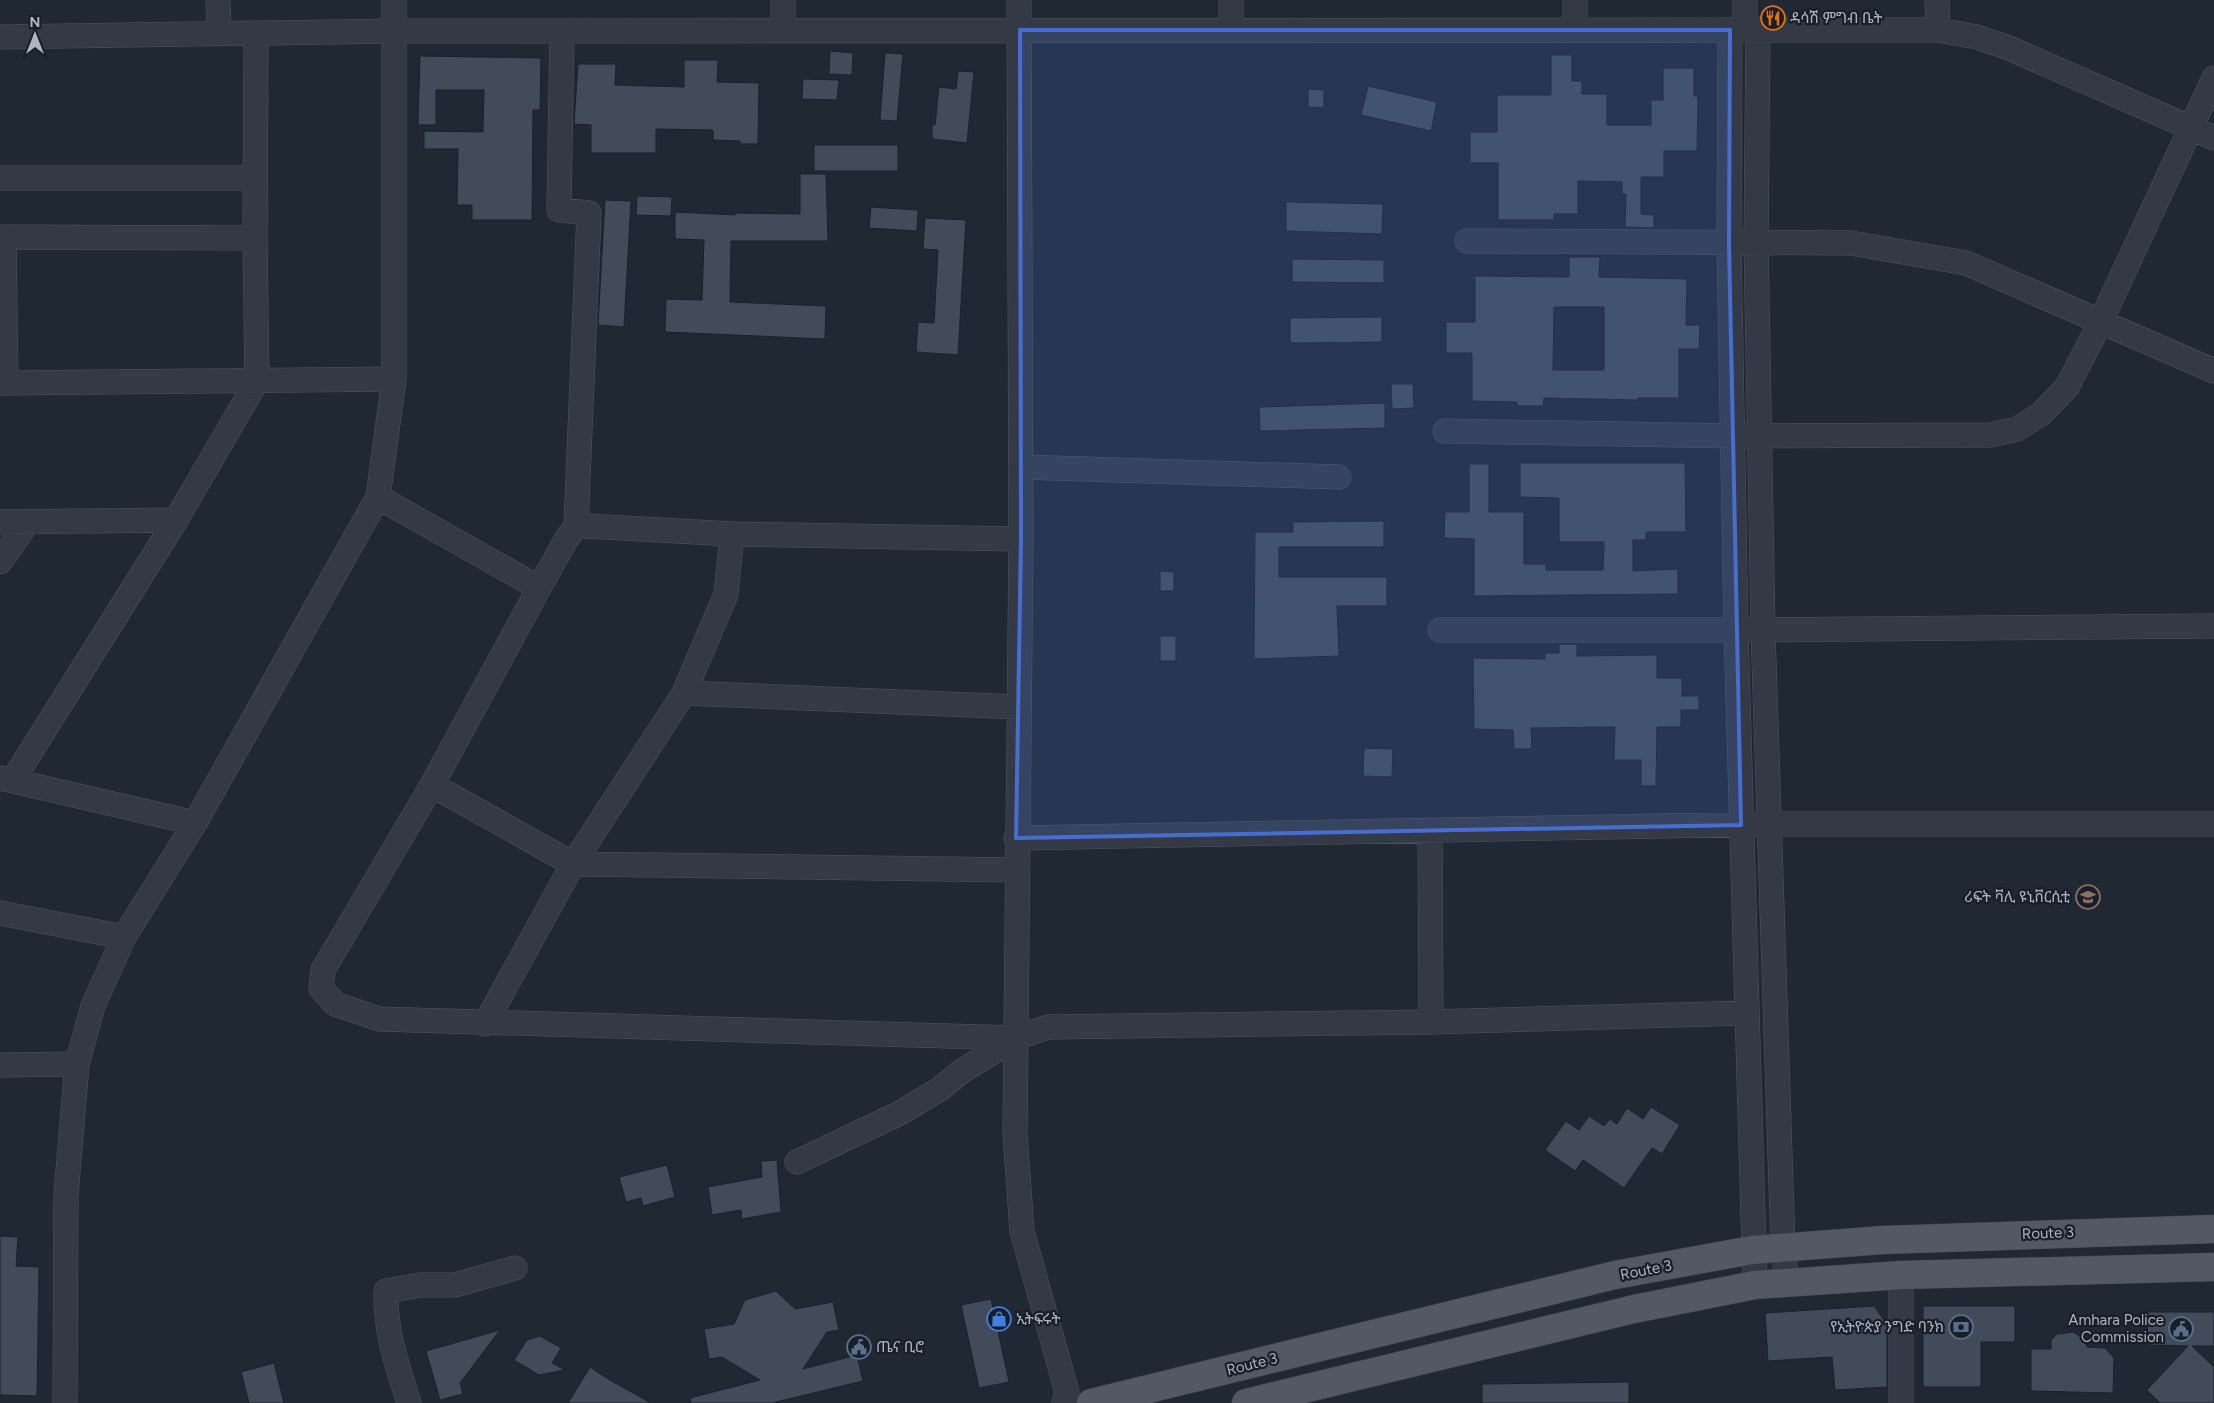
<svg xmlns="http://www.w3.org/2000/svg" width="2214" height="1403" viewBox="0 0 2214 1403" font-family="Figtree,'Noto Sans Ethiopic',sans-serif">
<style>
.building{fill:#424b59;stroke:#1b212c;fill-rule:evenodd}
.lines{fill:none;stroke-linecap:round;stroke-linejoin:round}
.minor-casing{stroke:#4e5560;stroke-width:25}
.major-casing{stroke:#3d434f;stroke-width:29}
.minor{stroke:#343a45;stroke-width:24}
.major{stroke:#525965;stroke-width:28}
.marked{fill:#486dd1;fill-opacity:0.2;stroke:#486dd1;stroke-width:4;stroke-linejoin:round}
.labels{text-anchor:middle;stroke-width:4.5;stroke-linejoin:round;paint-order:stroke}
.poi-label{font-size:15px;fill:#aeb5c2;stroke:#191f2a;text-anchor:start}
.street-label{font-size:15px;fill:#aeb5c2;stroke:#191f2a}
</style>
<rect width="100%" height="100%" fill="#202834"/>
<!-- building -->
<path class="building" d="M830,51L853,53L852,75L829,74Z
M885,53L903,54L897,121L880,120Z
M1551,55H1572V81H1582V94H1607V125H1651V100H1663V68H1694V96H1698L1697,151H1664V177H1641V214L1654,215V228L1625,227L1626,194H1622V182L1578,181V214H1554V220H1498V163H1470V132H1497V95H1551Z
M420,56L541,58L540,110H533L532,220H472V205H457L458,149H424V131L483,132L484,90H436V125H418Z
M684,60H718L717,82L759,83L758,144H740V141L713,140V130L656,129V153H591V125L574,124L578,64H616L615,85L684,87Z
M958,71L974,72L967,143L932,139V125H935L939,87L956,89Z
M803,79L839,80L837,100L802,99Z
M1368,86L1437,102L1431,131L1361,115Z
M1308,89L1324,90V108L1308,107Z
M814,145H898V171H814Z
M800,174H826L828,241H731L730,302L826,306L825,339L665,332L666,299L702,300L704,240L675,239V212L735,215L736,213L800,214Z
M637,196L672,197L671,216L636,215Z
M605,200L631,201L624,327L598,325Z
M1286,202L1383,204L1382,234L1286,231Z
M871,207L918,210L917,231L869,228Z
M925,218L966,220L958,355L916,352L918,322L934,323L938,250L923,249Z
M1569,257H1600L1599,277L1687,279L1686,325H1700L1699,349H1679V398H1638V400L1544,398L1543,406H1517V402L1472,401V353H1446V322H1475V276L1569,277ZM1554,307H1604V370H1553Z
M1292,259L1384,260V283L1292,282Z
M1382,317V342L1290,343V318Z
M1391,384H1413L1414,408L1392,409Z
M1385,403V428L1260,431L1259,407Z
M1520,463H1685L1686,532H1646V540H1633V571L1678,569V594L1474,596V539L1444,538L1445,512H1469V464H1489V512H1524V564H1546V570H1603L1604,542H1559V498L1520,497Z
M1384,521V547H1279V577H1387V606H1337L1339,656L1254,659L1255,532H1293V522Z
M1160,571L1174,572V591H1160Z
M1160,636H1176V661H1160Z
M1559,644H1577V656L1657,655V678H1682V696H1699V710H1681V727H1657L1656,786H1641V760H1614L1615,727L1531,728L1532,749H1514L1513,730L1474,729L1473,658L1545,659V653H1559Z
M1364,748L1393,749L1392,777L1363,776Z
M1651,1107L1680,1125L1662,1154L1652,1148L1624,1188L1583,1160L1575,1171L1545,1150L1566,1121L1579,1130L1589,1116L1604,1126L1610,1119L1617,1124L1627,1108L1643,1119Z
M777,1160L781,1212L742,1219L741,1210L712,1215L708,1187L762,1177L761,1161Z
M667,1165L675,1197L643,1206L641,1198L626,1202L619,1177Z
M0,1236L18,1237L16,1266L39,1267L37,1396L0,1395Z
M776,1291L795,1309L833,1302L839,1330L827,1332L803,1369L857,1355L863,1381L772,1403H691L690,1398L760,1380L722,1357L709,1359L704,1329L734,1324L745,1300Z
M991,1299L1009,1382L979,1388L961,1305Z
M1874,1306L1887,1324V1387L1835,1390L1832,1357L1768,1361L1765,1313Z
M1923,1306H2015V1342H1981V1387H1923Z
M2147,1312H2214V1346H2192L2214,1367V1403H2160L2147,1390L2188,1346L2148,1345Z
M500,1330L460,1383L463,1394L440,1400L426,1351Z
M2073,1332L2085,1339L2087,1347L2105,1348L2114,1358L2113,1393L2031,1391V1349H2051V1340L2057,1334Z
M540,1336L561,1348L552,1363L565,1370L539,1375L514,1360L527,1340Z
M274,1363L284,1403H249L241,1372Z
M590,1367L608,1379L651,1403H568Z
M1629,1382V1403H1482V1384Z"/>
<g class="lines">
<!-- minor casing -->
<g class="minor-casing">
<path id="minor" d="M218,0L219,34
M1019,0L1021,539L1015,1133L1022,1231L1067,1392L1064,1403
M1231,0V30
M1575,0V30
M1937,0L1938,30
M783,30V0
M1730,30L1729,243L1736,629L1755,1285
M1745,30V0
M1758,30L1756,243L1763,630L1783,1247L1787,1283
M562,31L559,210L589,213L576,527L567,538L539,588L432,785L323,970L321,988L335,1004L379,1019L1016,1038
M0,37L394,31L1938,30L1977,37L2009,48L2214,138
M0,178H255
M0,237L255,238
M4,238L6,383
M1467,241L1851,243L1966,263L2214,371
M0,383L394,379
M1445,431L1733,436L1990,435L2017,429L2041,414L2067,387L2100,323L2214,78
M1021,467L1339,477
M378,497L539,588
M0,522L176,520
M576,527L587,526L732,534L1021,539
M0,562L28,522
M1440,630H1763L2214,626
M684,693L1019,707
M0,778L195,823
M13,780L176,520L257,381L255,238L256,33
M432,785L573,864L1017,870
M1430,830L1431,1022
M1016,838L1770,824H2214
M0,913L124,937
M485,1024L573,864L684,693L726,594L732,534
M0,1065L77,1064
M797,1162L900,1113L940,1089L962,1071L1016,1038L1048,1027L1431,1022L1746,1013
M65,1403L66,1195L77,1064L93,1006L124,937L195,823L378,497L394,379V0
M409,1403C397,1365 385,1332 386,1291L421,1285H455L515,1268
M1901,1403V1275"/>
</g>
<!-- major casing -->
<g class="major-casing">
<path id="major" d="M1091,1403L1615,1275L1752,1250L1883,1240L2214,1229
M1246,1403L1634,1309L1755,1285L1901,1275L2214,1267"/>
</g>
<!-- minor -->
<use href="#minor" class="minor"/>
<!-- major -->
<use href="#major" class="major"/>
</g>
<!-- marked area -->
<path class="marked" d="M1020,30H1730L1729,243L1741,825L1016,838L1021,539Z"/>
<!-- icons -->
<defs>
<g id="restaurant-ring" transform="scale(1.25)"><circle r="9.5" fill="#191f2a" stroke="#e8710a" stroke-width="1.5"/><path d="M-5-6h1v4h1v-4h1v4h1v-4h1v5L-1.5 .5V6h-2V.5L-5-1ZM5-6V6H3V1.5H1.5Q1.5-4 5-6Z" fill="#e8710a"/></g>
<g id="university-ring" transform="scale(1.25)"><circle r="9.5" fill="#191f2a" stroke="#8d6e63" stroke-width="1.5"/><path d="M0-5L7-2L0 1L-7-2ZM-4 1L0 2.5L4 1V4Q0 6-4 4Z" fill="#8d6e63"/></g>
<g id="shop-ring" transform="scale(1.25)"><circle r="9.5" fill="#191f2a" stroke="#3f7fe0" stroke-width="1.5"/><path d="M-5-2.5h2.3a2.7 3.5 0 0 1 5.4 0H5L5.5 6h-11ZM-1.5-2.5h3a1.5 2.3 0 0 0-3 0Z" fill="#3f7fe0"/></g>
<g id="bank-ring" transform="scale(1.25)"><circle r="9.5" fill="#191f2a" stroke="#5c6f8a" stroke-width="1.5"/><path d="M-6-4H6V4H-6ZM0-2.3a2.3 2.3 0 1 0 0 4.6a2.3 2.3 0 1 0 0-4.6Z" fill="#5c6f8a"/></g>
<g id="civic-ring" transform="scale(1.25)"><circle r="9.5" fill="#191f2a" stroke="#5c6f8a" stroke-width="1.5"/><path d="M-.6-6.5H3V-4.5H.6V-3L4-1V1h2V6H-6V1h2V-1L-.6-3ZM-1.2 2.5V6h2.4V2.5Z" fill="#5c6f8a"/></g>
</defs>
<g fill-rule="evenodd">
<use href="#restaurant-ring" x="1773" y="18"/>
<use href="#university-ring" x="2088" y="897"/>
<use href="#shop-ring" x="999" y="1319"/>
<use href="#bank-ring" x="1961" y="1327"/>
<use href="#civic-ring" x="2181" y="1329"/>
<use href="#civic-ring" x="859" y="1347"/>
</g>
<g class="labels">
<!-- poi labels -->
<g class="poi-label">
<text x="1790" y="23">ዳሳሽ ምግብ ቤት</text>
<text x="2070" y="902" text-anchor="end">ሪፍት ቫሊ ዩኒቨርሲቲ</text>
<text x="1016" y="1324">ኢትፍሩት</text>
<text x="2164" y="1325" text-anchor="end">Amhara Police<tspan x="2164" dy="17">Commission</tspan></text>
<text x="1944" y="1332" text-anchor="end">የኢትዮጵያ ንግድ ባንክ</text>
<text x="876" y="1352">ጤና ቢሮ</text>
</g>
<!-- street labels -->
<g class="street-label">
<text transform="translate(2048 1233) rotate(-2)" y="5">Route 3</text>
<text transform="translate(1646 1270) rotate(-11)" y="5">Route 3</text>
<text transform="translate(1252 1364) rotate(-14)" y="5">Route 3</text>
</g>
</g>
<!-- north arrow -->
<g transform="translate(35 35)" stroke="#191f2a" stroke-width="4" paint-order="stroke">
<path d="M0-4L9 19L0 12L-9 19Z" fill="#aeb5c2"/>
<text y="-8" font-size="14" font-weight="bold" text-anchor="middle" fill="#aeb5c2">N</text>
</g>
</svg>
